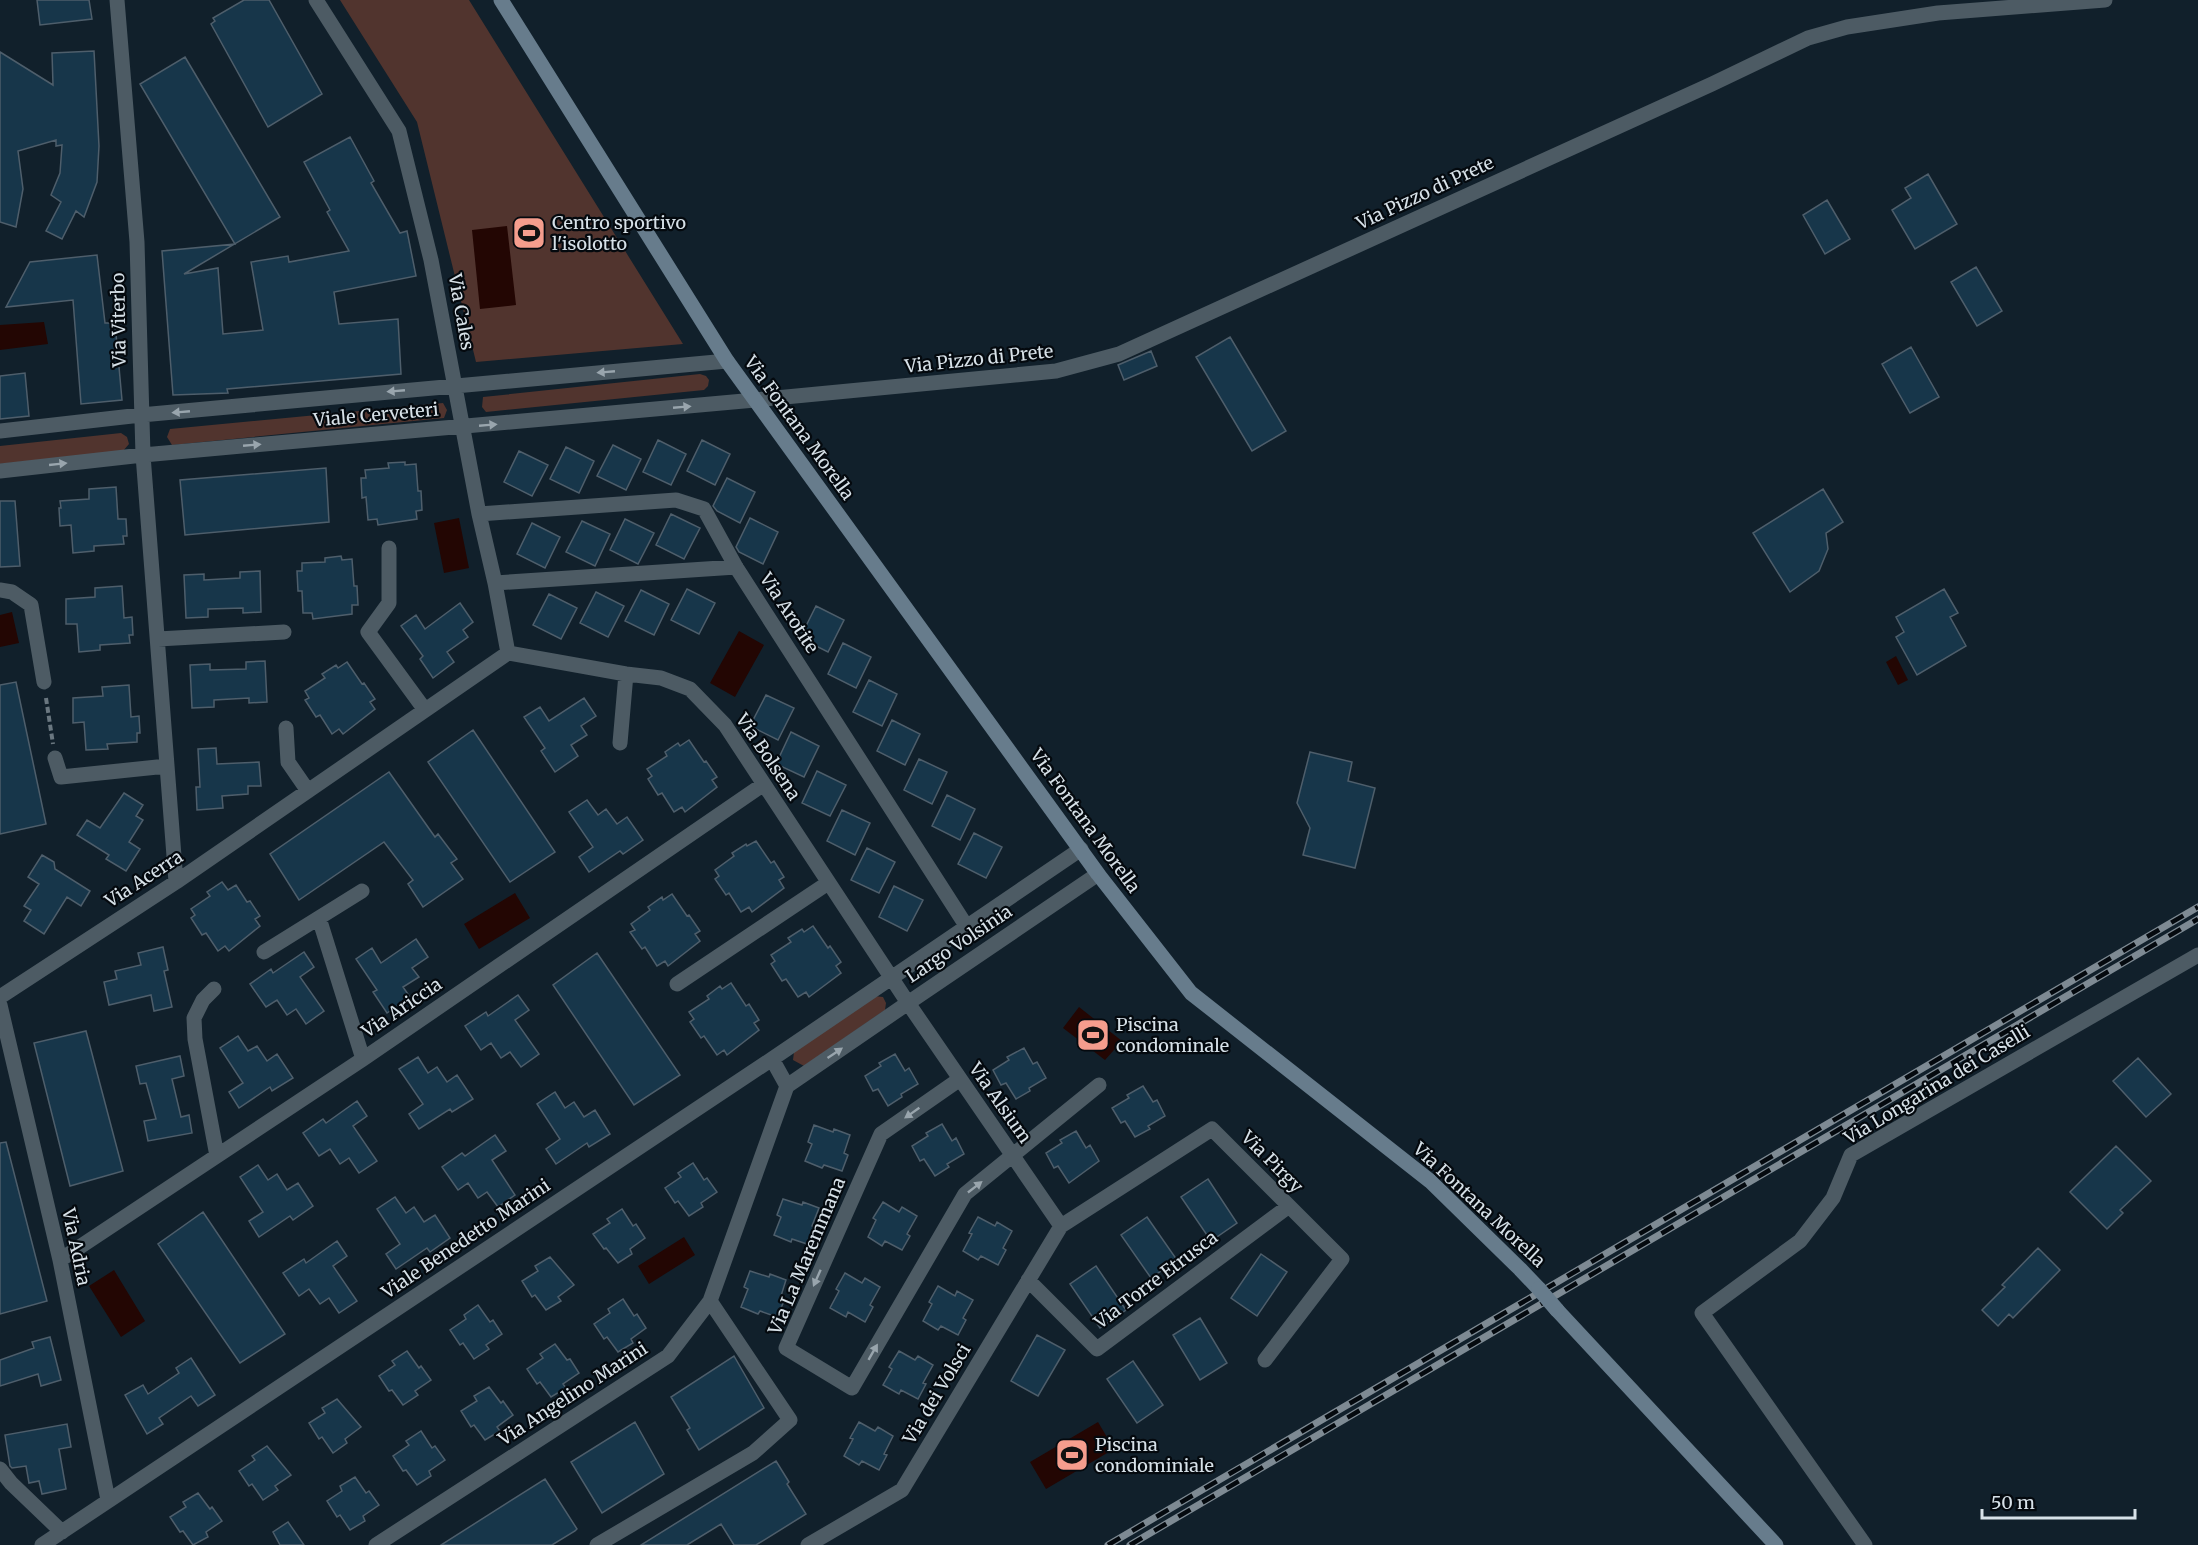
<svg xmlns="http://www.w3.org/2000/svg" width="2198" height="1545" viewBox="0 0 2198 1545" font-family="Merriweather,serif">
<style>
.green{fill:#51342e}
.water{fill:#230603}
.building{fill:#17364a;stroke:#4e5e6b;stroke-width:1.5}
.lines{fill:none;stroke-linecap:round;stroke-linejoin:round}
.path{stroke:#6a7780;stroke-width:4;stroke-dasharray:6 3;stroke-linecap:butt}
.street{stroke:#4d5b64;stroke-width:15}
.secondary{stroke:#677c8c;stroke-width:15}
.rail-casing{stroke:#7e8a93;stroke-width:7}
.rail{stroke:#04090e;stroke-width:4.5;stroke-dasharray:14;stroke-linecap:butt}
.secondary-bridge{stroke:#677c8c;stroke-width:15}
.oneway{fill:#99a5ad}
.labels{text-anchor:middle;stroke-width:4.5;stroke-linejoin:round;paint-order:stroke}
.street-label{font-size:18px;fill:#d7e1e8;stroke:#04090e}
.poi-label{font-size:18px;fill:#d7e1e8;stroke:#04090e;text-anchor:start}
</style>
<rect width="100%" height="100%" fill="#11202b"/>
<!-- green -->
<path class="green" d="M340,0H469L683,344L476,362L417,122Z
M700,374L706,376L709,380L708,386L704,390L486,412L482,407L483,397Z
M443,403L447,410L444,418L172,445L167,437L170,429Z
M121,433L127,437L129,444L123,451L0,464V446Z
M874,996L883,997L886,1003L885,1010L804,1066L793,1060L794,1052Z"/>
<!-- water -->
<path class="water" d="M507,226L516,305L480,309L472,230Z
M44,322L48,344L0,350V325Z
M459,518L469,568L444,573L434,523Z
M12,612L19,643L0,647V615Z
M739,631L764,645L735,697L710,683Z
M1896,656L1908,680L1898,685L1886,662Z
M515,893L530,918L479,949L464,924Z
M1079,1007L1122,1041L1105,1060L1063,1028Z
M684,1237L695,1255L649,1284L638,1266Z
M114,1270L145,1321L121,1337L89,1286Z
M1098,1422L1114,1449L1046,1489L1030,1462Z"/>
<!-- building -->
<path class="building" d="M37,0H89L92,19L40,25Z
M244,0H269L322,94L268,127L211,24L215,21L213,18Z
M94,51L99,146L97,182L84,217L76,211L62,239L46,231L61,202L51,195L60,173L62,145L56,146V140L18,151L23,189L16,227L0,222V52L53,85L52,53Z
M185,57L280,217L184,274L218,268L223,334L263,330L251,262L288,256L289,262L349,251L327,212L330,210L304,162L350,137L374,181L371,183L400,233L407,231L416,276L334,292L339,324L398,319L401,374L227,389L228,393L173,395L162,251L235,244L140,84Z
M1928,174L1957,224L1915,249L1892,210L1911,198L1905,188Z
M1827,200L1850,239L1825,254L1803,215Z
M97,255L105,323H115L122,400L81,404L73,300L6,307L30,262Z
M1976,267L2002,311L1977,326L1951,282Z
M1230,337L1286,431L1252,451L1196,357Z
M1911,347L1939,397L1910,413L1882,364Z
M1151,351L1157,366L1124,380L1118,365Z
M25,373L29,416L0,419V376Z
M658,440L686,454L671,485L643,472Z
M702,440L730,454L715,485L687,471Z
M613,445L641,459L626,490L597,476Z
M566,447L594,461L579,493L550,479Z
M519,451L548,465L532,496L504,482Z
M405,462V465L416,464L418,491H421L422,510L416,511L417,519L378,525L377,519L368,520L366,497L362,498L361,478H366L365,470L389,468L388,463Z
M326,468L329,522L185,535L180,480Z
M727,478L755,492L740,523L717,511L713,506Z
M116,487L118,519H126L127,536H123L124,544L94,546V551L73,553L71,525L60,526L59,508H61L60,501L89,499V489Z
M1823,489L1843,522L1826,533L1828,549L1819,571L1790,592L1753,533Z
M0,501H15L20,566L0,567Z
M671,514L700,528L684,559L656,545Z
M750,518L778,532L763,564L739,552L736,547Z
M625,519L654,533L638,564L610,550Z
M582,521L610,534L595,566L566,552Z
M532,523L560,537L545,568L517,554Z
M341,556L342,560L352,559L354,586H357L358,605H352V614L313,619L312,613H303L302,591H298L297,571H302V563L325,562V558Z
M260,571L261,612L243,613V608L208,609V617L186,618L184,575L204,574V580L240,578V572Z
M122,586L124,618L132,617L133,635H129L130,643L100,645V650L79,652L77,624H66V599L95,597V588Z
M687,589L715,603L699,634L671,620Z
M1944,589L1958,613L1950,617L1966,646L1917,675L1896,637L1904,632L1896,617Z
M641,590L669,604L654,635L625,621Z
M596,592L624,606L608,637L580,623Z
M549,594L577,608L561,639L533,625Z
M460,603L473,622L463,630L468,637L447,652L454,662L433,678L420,659L423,656L401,626L416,615L425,629Z
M816,606L844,620L828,652L800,638Z
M843,643L871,657L856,688L828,674Z
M265,661L267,702L249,703V698L214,700V707L192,708L190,665L210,664V670L246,669V662Z
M347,662L362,684L364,683L375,699L370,702L375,709L343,734L339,729L332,734L320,715L316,717L305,700L309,698L305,691L325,678L322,674L336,665L338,668Z
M869,680L897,694L882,726L853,712Z
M16,682L46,824L0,834V685Z
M129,685L131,717L139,716L140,733H137V742L107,744L108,749L86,750L84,722L73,723V698L103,696L102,687Z
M766,695L794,708L778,740L750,726Z
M584,698L596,716L581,726L587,735L571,745L578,756L555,772L541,751L545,748L524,717L540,707L549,721Z
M892,720L920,734L905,765L877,751Z
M473,730L555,852L510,882L428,762Z
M791,732L819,746L804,777L776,764Z
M689,740L704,762L706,761L717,777L712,780L717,787L685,812L682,807L674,812L662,793L658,795L648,779L652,776L647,769L667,756L665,752L678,743L680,746Z
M216,748L217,764L259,762L261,786H248V794L222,796L223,808L197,810L196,787H200L198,749Z
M1310,752L1352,762L1348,781L1375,788L1355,868L1303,855L1310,828L1297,803Z
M919,759L947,772L932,804L904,790Z
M817,771L846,785L830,816L802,803Z
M389,772L435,837L438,834L457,859L451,863L463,879L423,907L408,884L413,880L384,842L299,900L270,854Z
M124,793L143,805L136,816L143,820L129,842L140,849L126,871L106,859L109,855L77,835L87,820L100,828Z
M947,795L975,809L960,840L932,826Z
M587,800L598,815L606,809L617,824L627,817L643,840L623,854L620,851L589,872L579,857L593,847L569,812Z
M842,810L870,823L855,855L827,841Z
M974,833L1002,847L986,878L958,864Z
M756,841L771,863L774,861L784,877L779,880L784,888L752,912L749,907L741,912L729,893L726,895L715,879L719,876L715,870L734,856L732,853L746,844L747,846Z
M867,848L895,862L879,893L851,880Z
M42,855L54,862L55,869L90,891L81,906L67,897L44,934L24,921L31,910L24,906L39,884L28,877Z
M222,882L228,890L236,885L247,902L250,901L260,916L255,919L260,926L229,951L225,946L218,951L206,933L202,935L191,918L195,915L191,909L210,896L207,892Z
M894,886L923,900L907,931L879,917Z
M672,894L687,916L689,915L700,931L695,934L700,941L668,966L665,961L657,966L645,947L642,949L630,932L635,930L631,924L650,910L648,907L662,897L663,900Z
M813,926L828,948L830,946L841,962L836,966L841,973L809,997L806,992L798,997L786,979L782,981L771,964L775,961L771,955L791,942L788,938L802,929L804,932Z
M416,939L428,957L412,968L419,977L403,987L410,997L387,1013L373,992L377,990L356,959L372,948L381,963Z
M163,947L168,970L164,971L172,1007L154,1011L151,995L109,1005L104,982L117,979L115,971L141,965L138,953Z
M304,952L314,967L300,977L324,1011L306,1024L296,1009L287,1015L277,1000L266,1007L250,984L271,969L273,973Z
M597,953L680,1075L634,1105L553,985Z
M731,983L746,1006L749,1004L759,1020L754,1023L759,1030L727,1055L724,1050L717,1055L704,1036L701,1038L690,1022L694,1019L689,1012L709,999L707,996L720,986L722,989Z
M518,995L529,1010L515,1020L539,1054L521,1067L510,1052L501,1058L491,1043L481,1050L465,1026L486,1012L488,1016Z
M86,1031L123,1171L70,1186L34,1043Z
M238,1036L248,1051L257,1046L267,1061L277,1054L293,1078L272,1091L270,1087L239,1108L229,1092L243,1083L220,1048Z
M1024,1048L1033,1064L1037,1062L1046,1078L1029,1088L1030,1091L1016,1099L1006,1083L1001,1085L993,1070L1009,1060L1007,1057Z
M895,1054L905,1071L909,1068L918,1084L901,1094L902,1097L888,1106L878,1089L873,1091L865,1076L881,1066L879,1063Z
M180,1056L184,1076L172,1079L181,1117L189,1115L192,1133L148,1141L144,1121L156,1119L146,1083L140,1084L136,1066Z
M418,1057L428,1073L437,1067L447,1082L457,1075L473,1099L452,1112L450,1109L419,1129L409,1114L423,1104L399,1069Z
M2138,1058L2171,1094L2146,1117L2113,1081Z
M1143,1086L1153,1102L1157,1100L1165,1116L1148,1126L1150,1129L1135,1137L1125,1121L1121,1123L1112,1108L1129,1098L1127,1095Z
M555,1092L565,1108L574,1102L584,1117L595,1110L610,1134L589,1147L587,1143L556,1164L546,1149L560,1139L537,1104Z
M357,1101L367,1116L353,1126L377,1161L359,1173L349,1158L340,1164L330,1149L319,1156L303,1133L323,1119L326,1123Z
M942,1124L952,1141L956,1138L964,1154L947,1164L949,1167L935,1176L924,1159L920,1161L912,1146L928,1136L926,1133Z
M814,1125L833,1132L834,1129L850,1135L844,1153L848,1155L842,1171L824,1165L822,1168L805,1161L812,1144L808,1142Z
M1076,1131L1086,1148L1090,1145L1099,1161L1069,1183L1058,1166L1054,1168L1046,1153L1062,1143L1060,1140Z
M495,1135L506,1151L492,1160L515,1195L498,1207L487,1192L478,1198L468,1183L458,1190L442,1167L462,1153L465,1156Z
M6,1142L47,1301L0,1314V1143Z
M2116,1146L2151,1181L2120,1210L2123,1213L2107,1229L2070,1192Z
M693,1163L704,1180L707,1178L717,1192L701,1203L703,1207L689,1216L678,1201L675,1203L665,1188L681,1177L678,1173Z
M258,1165L268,1180L277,1174L287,1190L298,1183L313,1206L293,1220L290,1216L259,1237L249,1221L263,1212L240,1177Z
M1208,1179L1237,1223L1211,1241L1181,1197Z
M395,1197L406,1213L414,1207L424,1222L435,1215L450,1238L430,1252L427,1248L396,1269L386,1254L400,1244L377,1209Z
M783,1199L802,1205L803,1202L819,1208L812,1226L817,1229L810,1245L792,1239L791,1242L774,1235L781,1217L777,1215Z
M883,1202L899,1212L902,1207L917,1216L907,1234L910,1236L902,1250L885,1241L882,1246L868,1237L876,1220L873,1218Z
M622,1209L633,1226L636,1224L645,1238L630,1249L632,1254L618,1263L606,1248L604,1249L593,1234L610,1223L607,1219Z
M203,1212L285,1334L240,1363L158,1244Z
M978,1217L995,1226L997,1222L1012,1231L1003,1248L1006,1250L998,1265L981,1256L978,1260L963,1251L972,1234L969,1233Z
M1147,1217L1177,1260L1151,1278L1121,1235Z
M337,1241L347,1256L333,1266L357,1301L339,1313L329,1298L320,1304L309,1289L299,1296L283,1273L304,1259L306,1263Z
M2038,1248L2060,1270L2013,1318L2009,1314L1998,1326L1982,1310L2005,1287L2002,1285Z
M1261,1254L1287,1272L1257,1316L1231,1298Z
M550,1257L574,1285L558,1297L561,1301L546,1310L535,1295L532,1297L522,1281L538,1271L535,1266Z
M1096,1266L1126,1310L1100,1328L1070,1284Z
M750,1271L769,1277L770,1274L786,1280L780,1299L784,1301L777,1317L760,1311L758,1314L741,1307L748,1289L744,1287Z
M845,1273L862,1283L865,1278L880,1287L870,1305L873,1307L865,1322L848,1312L846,1317L830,1308L839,1291L836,1289Z
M938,1286L955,1296L957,1291L973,1300L963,1318L966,1320L958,1335L941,1326L938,1330L923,1321L932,1304L929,1302Z
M623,1299L634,1316L637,1314L646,1328L631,1339L633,1343L618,1352L607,1337L604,1339L594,1324L610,1313L608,1309Z
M478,1305L490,1322L493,1320L502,1334L486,1345L489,1349L474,1359L463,1343L460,1345L450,1330L466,1319L464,1315Z
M1200,1318L1227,1363L1200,1380L1173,1335Z
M1037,1335L1065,1350L1038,1396L1011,1381Z
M50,1337L61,1380L41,1386L38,1374L0,1386V1360L34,1348L32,1342Z
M555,1344L567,1360L570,1359L579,1373L563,1384L566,1388L551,1397L540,1382L537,1384L527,1369L543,1358L540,1354Z
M407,1351L419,1368L421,1366L431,1380L415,1391L418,1395L403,1405L392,1390L389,1391L379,1376L395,1365L392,1361Z
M899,1351L915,1360L918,1356L933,1365L923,1383L926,1384L918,1399L901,1390L899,1394L883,1385L892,1369L889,1367Z
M734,1356L764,1408L699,1450L687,1430L690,1428L671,1397Z
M191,1358L215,1395L198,1406L191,1396L159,1418L163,1424L147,1434L125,1395L143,1385L148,1394L179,1373L176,1368Z
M1133,1361L1163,1405L1137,1423L1107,1379Z
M489,1387L501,1403L503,1401L513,1415L497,1427L500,1431L485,1440L474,1425L471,1427L461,1411L477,1401L474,1396Z
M337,1399L361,1427L345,1439L347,1443L333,1453L322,1437L319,1439L309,1423L325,1413L322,1408Z
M635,1422L664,1474L602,1513L571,1462Z
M859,1422L875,1431L878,1427L893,1436L884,1454L887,1455L879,1470L862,1461L859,1465L844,1456L853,1439L850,1438Z
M67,1424L71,1447L59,1449L66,1489L42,1494L39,1481L29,1483L26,1466L12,1468L10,1466L5,1435Z
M421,1431L432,1448L435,1446L445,1460L429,1471L431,1476L417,1485L406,1470L403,1471L393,1456L409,1445L406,1441Z
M267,1446L291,1475L275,1486L278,1490L263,1500L252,1484L249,1486L239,1471L255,1460L252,1456Z
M776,1461L789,1482L787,1484L806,1514L756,1545H734L721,1524L687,1545H641Z
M355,1477L366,1493L369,1491L379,1505L363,1516L365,1521L350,1530L340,1515L337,1517L327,1501L342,1491L340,1486Z
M545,1479L577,1529L575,1531L552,1545H441Z
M198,1493L210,1509L212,1507L222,1521L206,1532L208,1537L193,1545L183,1531L180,1532L170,1517L186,1507L183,1502Z
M288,1522L304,1545H280L273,1532Z"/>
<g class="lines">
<!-- path -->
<path class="path" d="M46,698L53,744"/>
<!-- street -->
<path class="street" d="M117,0L137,242L143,455L176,882
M316,0L399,131L431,260L479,514L495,583L508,653
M0,431L141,415L727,361
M0,471L143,455L755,400L1056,371L1119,354L1712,84L1808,38L1847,27L1938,13L2105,0
M479,514L676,500L704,509L736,567L967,927
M389,548V603L368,632L425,710
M495,583L736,567
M0,590L12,592L31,605L44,682
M158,639L284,632
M508,653L626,674L661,678L690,689L725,725L908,1003L1098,874
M286,728L288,762L308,791
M620,743L626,674
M55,758L61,777L167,766
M319,918L363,1059
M264,952L362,891
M677,984L828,883
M214,989L203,1000L194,1018L195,1039L217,1156
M0,997L176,882L508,653
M0,1005L60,1260L108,1500
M960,1079L881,1134L786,1348L852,1388L965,1194L1099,1085
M787,1086L908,1003L1061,1226
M60,1260L363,1059L764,784
M1028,1280L1097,1349L1289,1206
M0,1469L11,1483L62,1532
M42,1545L772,1059L1081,849
M376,1545L668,1356L710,1301L787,1086L772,1059
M597,1545L753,1453L790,1420L710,1301
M808,1545L902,1490L1061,1226L1212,1129L1342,1259L1265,1360
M1865,1545L1702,1313L1800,1241L1833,1198L1851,1155L2198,955"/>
<!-- secondary -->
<path class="secondary" d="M501,0L727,361L1098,874L1191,993L1430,1181L1520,1269L1539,1289
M1557,1310L1776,1545"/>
<!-- rail casing -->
<g class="rail-casing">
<path id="rail" d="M1108,1545L2198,907
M1130,1545L2198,919"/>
</g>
<!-- rail -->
<use href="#rail" class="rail"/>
<!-- secondary-bridge -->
<path class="secondary-bridge" d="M1539,1289L1557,1310"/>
</g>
<!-- one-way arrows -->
<defs><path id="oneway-solid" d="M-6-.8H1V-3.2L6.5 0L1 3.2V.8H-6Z" transform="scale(1.5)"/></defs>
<g class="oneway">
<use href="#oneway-solid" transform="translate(606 372) rotate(175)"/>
<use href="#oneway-solid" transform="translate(396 391) rotate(175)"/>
<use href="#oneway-solid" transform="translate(682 407) rotate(-5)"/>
<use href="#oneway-solid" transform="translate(181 412) rotate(175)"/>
<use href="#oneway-solid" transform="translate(488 425) rotate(-5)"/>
<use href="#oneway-solid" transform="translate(252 445) rotate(-5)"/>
<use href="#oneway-solid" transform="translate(58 464) rotate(-6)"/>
<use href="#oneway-solid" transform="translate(835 1053) rotate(-34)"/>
<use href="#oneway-solid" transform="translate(912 1113) rotate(145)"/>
<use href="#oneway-solid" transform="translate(975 1187) rotate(-38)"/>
<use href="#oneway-solid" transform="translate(817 1278) rotate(114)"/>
<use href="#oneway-solid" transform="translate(873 1352) rotate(-60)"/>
</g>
<!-- icons -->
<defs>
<g id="stadium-square" transform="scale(1.725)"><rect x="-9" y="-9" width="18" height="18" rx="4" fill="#f59d8d" stroke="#04090e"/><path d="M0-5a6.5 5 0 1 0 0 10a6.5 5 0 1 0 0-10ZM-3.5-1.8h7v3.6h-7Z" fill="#111"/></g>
</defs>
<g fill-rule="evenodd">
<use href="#stadium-square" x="529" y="233"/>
<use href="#stadium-square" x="1093" y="1035"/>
<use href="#stadium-square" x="1072" y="1455"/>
</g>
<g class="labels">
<!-- street labels -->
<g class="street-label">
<text transform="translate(1425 193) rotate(-25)" y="6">Via Pizzo di Prete</text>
<text transform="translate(461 312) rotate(80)" y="6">Via Cales</text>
<text transform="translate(119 320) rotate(-91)" y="6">Via Viterbo</text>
<text transform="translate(979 359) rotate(-6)" y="6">Via Pizzo di Prete</text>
<text transform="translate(376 415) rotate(-5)" y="6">Viale Cerveteri</text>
<text transform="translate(799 428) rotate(54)" y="6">Via Fontana Morella</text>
<text transform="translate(789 613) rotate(57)" y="6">Via Arotite</text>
<text transform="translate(768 757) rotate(56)" y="6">Via Bolsena</text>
<text transform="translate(1085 821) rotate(54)" y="6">Via Fontana Morella</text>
<text transform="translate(144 879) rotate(-33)" y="6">Via Acerra</text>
<text transform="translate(959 944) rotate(-34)" y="6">Largo Volsinia</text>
<text transform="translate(402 1008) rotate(-34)" y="6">Via Ariccia</text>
<text transform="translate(1937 1085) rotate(-31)" y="6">Via Longarina dei Caselli</text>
<text transform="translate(1000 1103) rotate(55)" y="6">Via Alsium</text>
<text transform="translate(1272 1162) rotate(45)" y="6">Via Pirgy</text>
<text transform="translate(1479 1205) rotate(43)" y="6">Via Fontana Morella</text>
<text transform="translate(466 1239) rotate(-34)" y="6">Viale Benedetto Marini</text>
<text transform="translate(76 1247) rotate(78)" y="6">Via Adria</text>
<text transform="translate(807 1256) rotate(-67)" y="6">Via La Maremmana</text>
<text transform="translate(1156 1280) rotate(-37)" y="6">Via Torre Etrusca</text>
<text transform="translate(573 1394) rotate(-33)" y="6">Via Angelino Marini</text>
<text transform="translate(937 1394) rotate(-59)" y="6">Via dei Volsci</text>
</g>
<!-- poi labels -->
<g class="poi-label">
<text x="552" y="229">Centro sportivo<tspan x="552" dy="21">l'isolotto</tspan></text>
<text x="1116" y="1031">Piscina<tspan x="1116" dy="21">condominale</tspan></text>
<text x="1095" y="1451">Piscina<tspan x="1095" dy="21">condominiale</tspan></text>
</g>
</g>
<!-- scale -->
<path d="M1982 1509v9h153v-9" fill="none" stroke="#d7e1e8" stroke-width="3"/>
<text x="1991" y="1509" font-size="18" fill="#d7e1e8" stroke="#04090e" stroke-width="4.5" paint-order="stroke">50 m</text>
</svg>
